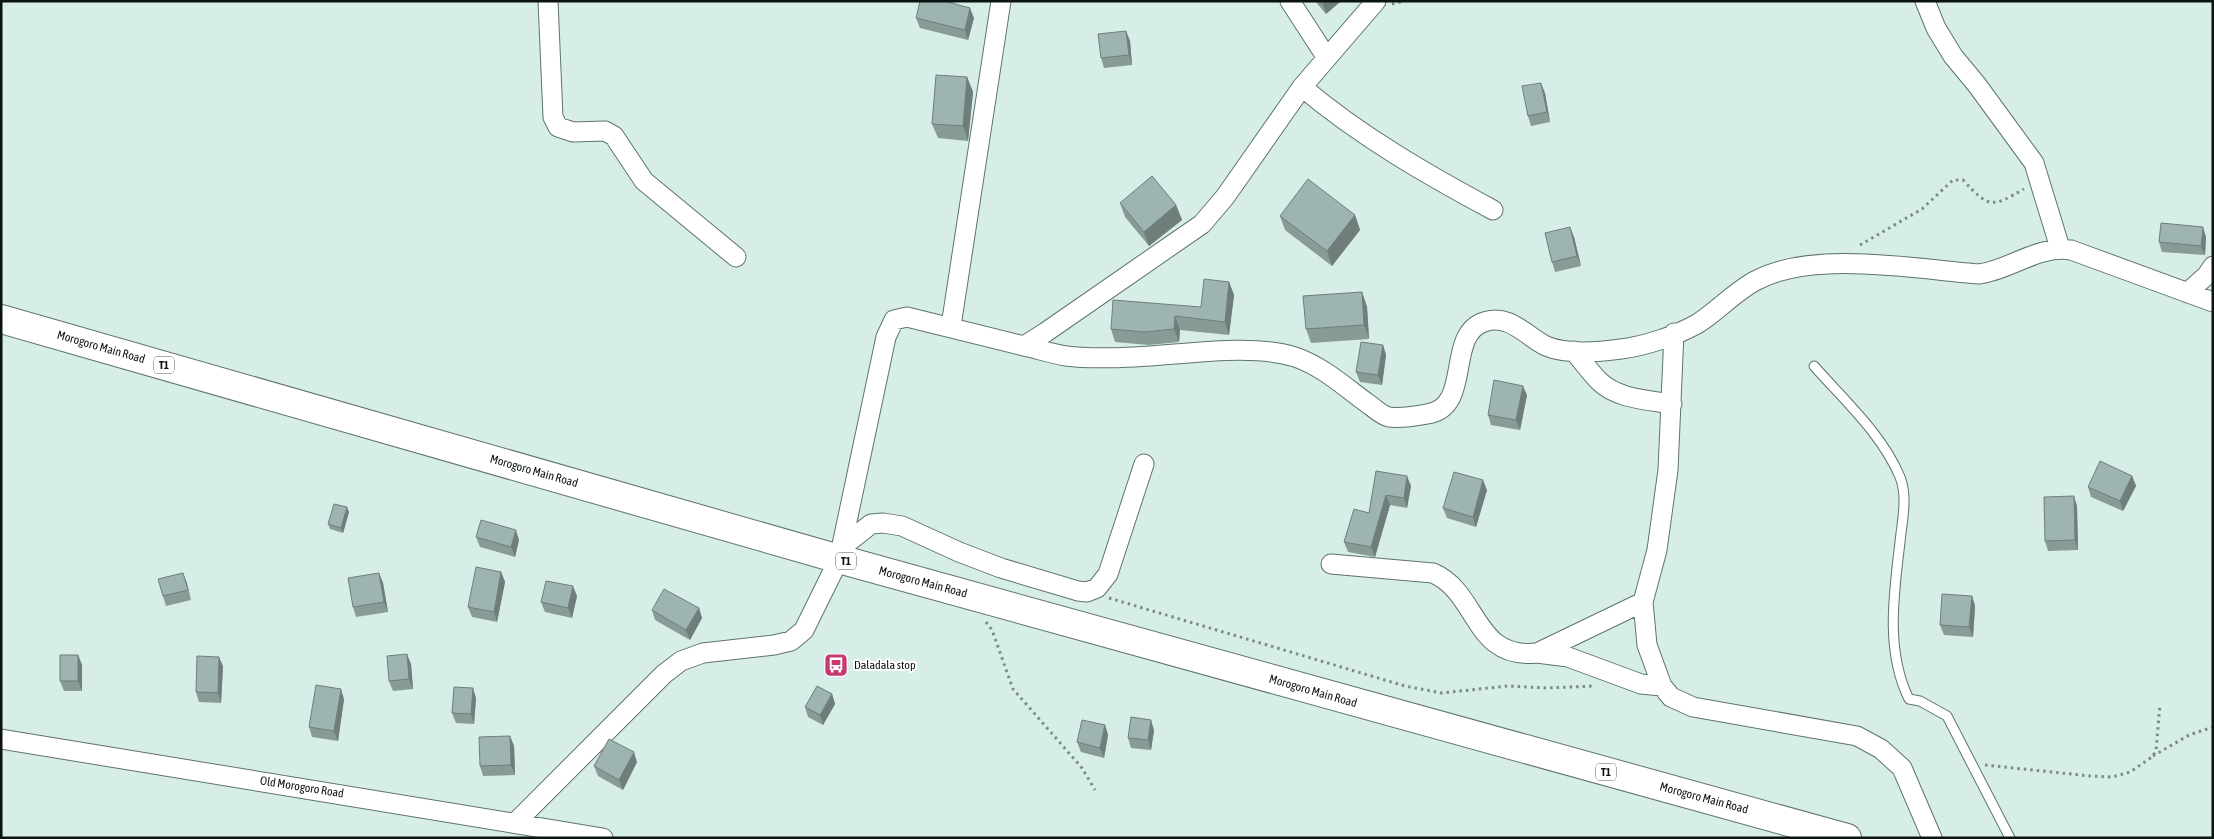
<svg xmlns="http://www.w3.org/2000/svg" width="2214" height="839" viewBox="0 0 2214 839" font-family="'Asap Condensed',sans-serif">
<style>
.lines{fill:none;stroke-linecap:round;stroke-linejoin:round}
.lane-casing{stroke:#5f736f;stroke-width:11}
.street-casing{stroke:#5f736f;stroke-width:21}
.highway-casing{stroke:#5f736f;stroke-width:30}
.path{stroke:#7b8b88;stroke-width:3;stroke-dasharray:2.5 4;stroke-linecap:butt}
.lane{stroke:#fff;stroke-width:9}
.street{stroke:#fff;stroke-width:19}
.highway{stroke:#fff;stroke-width:28}
.wall{fill:#889b97}
.shaded-wall{fill:#6f7e7b}
.building{fill:#9eb4b0;stroke:#6f7e7b}
.labels{text-anchor:middle;stroke-width:4;stroke-linejoin:round;paint-order:stroke}
.shield{fill:#fff;stroke:#545a58;stroke-width:1}
.shield-label{font-size:11px;font-weight:bold;fill:#0b1311}
.street-label{font-size:12px;fill:#0b1311;stroke:#fff}
.poi-label{font-size:12px;fill:#0b1311;stroke:#fff;text-anchor:start}
</style>
<rect width="100%" height="100%" fill="#d6ede8"/>
<g class="lines">
<!-- lane casing -->
<g class="lane-casing">
<path id="lane" d="M1814,366C1844,400 1882,434 1900,477C1908,497 1902,521 1900,542C1894,593 1885,651 1909,699L1920,701L1947,716L2010,838"/>
</g>
<!-- street casing -->
<g class="street-casing">
<path id="street" d="M548,1L553,117L558,127L573,132L605,131L614,136L644,181L736,257
M1290,1L1327,58
M1925,1L1936,28L1953,56L1977,85L2034,163L2060,248
M1302,87C1360,136 1426,174 1493,210
M2187,293L2207,275L2213,266
M951,326L1001,1
M1674,333L1668,470L1657,550L1643,602L1647,645L1662,686L1671,697L1693,707L1857,736L1881,749L1902,768L1932,838
M1024,346C1038,349 1052,354 1066,356C1088,359 1113,358 1135,357C1183,355 1250,343 1295,357C1322,366 1345,387 1367,403C1373,407 1382,416 1389,417C1400,419 1416,416 1427,414C1473,408 1445,335 1484,322C1509,313 1526,336 1546,346C1567,355 1599,352 1621,349C1645,346 1675,336 1697,324C1718,311 1735,291 1757,280C1814,250 1915,269 1979,274C2010,270 2038,245 2071,250L2213,302
M1574,351C1582,361 1590,372 1599,381C1617,399 1648,400 1672,404
M842,547L871,524L883,523L902,526L959,552L1001,568L1078,591L1087,592L1097,588L1108,574L1144,464
M1331,564L1433,573C1479,593 1473,660 1537,653L1643,602
M1537,653L1568,657L1641,684L1662,686
M1,739L603,838
M515,823L664,674L681,661L703,653L774,645L791,641L804,630L839,559L886,337L894,320L907,317L1024,346L1046,332L1202,224L1225,197L1302,87L1376,1"/>
</g>
<!-- highway casing -->
<g class="highway-casing">
<path id="highway" d="M1,319L839,559L1847,838"/>
</g>
<!-- path -->
<path class="path" d="M1392,4L1404,1
M1860,245L1922,209L1953,180H1963C1989,208 1991,208 2024,189
M1109,598L1405,686L1441,693L1508,686L1547,688L1594,686
M986,622L992,630L1013,689L1082,768L1095,790
M2153,756L2189,735L2213,727
M1985,765L2090,776L2112,777L2130,772L2152,757L2156,751L2160,704"/>
<!-- lane -->
<use href="#lane" class="lane"/>
<!-- street -->
<use href="#street" class="street"/>
<!-- highway -->
<use href="#highway" class="highway"/>
</g>
<!-- wall -->
<path class="wall" d="M1315,1H1341L1326,14Z
M916,18H974L968,40L920,28Z
M1126,31L1130,41L1132,65L1104,68L1101,58Z
M967,77L973,92L968,141L938,138L932,124Z
M1545,93L1550,122L1531,126L1528,116Z
M1120,203L1176,205L1182,220L1149,246L1125,217Z
M1355,215L1360,230L1332,266L1285,230L1280,216Z
M1574,237L1581,266L1555,272L1552,262Z
M2206,237L2205,255L2162,252L2159,242Z
M1229,282L1234,295L1229,335L1180,330L1179,342L1149,345L1115,342L1111,329L1201,307Z
M1362,292L1367,307L1369,339L1311,343L1306,329Z
M1383,345L1386,355L1382,385L1360,382L1356,372Z
M1527,395L1520,430L1491,425L1488,415Z
M1376,471L1411,486L1407,508L1390,505L1375,557L1348,552L1344,542L1369,513Z
M2132,476L2136,486L2123,511L2091,497L2088,487Z
M1487,490L1476,527L1447,518L1443,508Z
M2077,506L2078,550L2048,551L2045,541Z
M349,512L343,533L330,529L328,524Z
M476,537L519,540L515,557L480,547Z
M501,572L505,582L497,622L472,617L468,607Z
M183,573L191,600L166,606L163,596Z
M379,573L383,583L388,612L356,617L353,607Z
M577,596L572,618L545,612L541,602Z
M1972,596L1975,606L1973,637L1944,635L1940,625Z
M699,608L702,618L690,640L655,620L652,610Z
M78,655L82,665V691H64L60,681Z
M411,664L413,689L393,691L389,681Z
M223,666L221,703L199,702L196,692Z
M832,694L835,704L823,725L808,717L805,707Z
M476,698L474,724L456,723L452,713Z
M344,699L338,741L312,737L309,727Z
M1105,725L1108,735L1104,758L1081,752L1077,742Z
M1154,730L1151,750L1131,748L1128,738Z
M510,736L514,746L515,775L483,776L480,766Z
M637,762L623,790L598,776L594,766Z"/>
<!-- shaded-wall -->
<path class="shaded-wall" d="M1326,1H1341L1326,14L1323,4Z
M970,8L974,18L968,40L965,30Z
M1126,31L1130,41L1132,65L1129,55Z
M967,77L973,92L968,141L963,126Z
M1541,83L1545,93L1550,122L1547,112Z
M1176,205L1182,220L1149,246L1144,232Z
M1355,215L1360,230L1332,266L1327,251Z
M1570,227L1574,237L1581,266L1577,256Z
M2203,227L2206,237L2205,255L2201,246Z
M1229,282L1234,295L1229,335L1225,322Z
M1362,292L1367,307L1369,339L1364,325Z
M1175,316L1180,330L1179,342L1174,329Z
M1383,345L1386,355L1382,385L1378,375Z
M1523,386L1527,395L1520,430L1516,420Z
M1407,476L1411,486L1407,508L1404,498Z
M2132,476L2136,486L2123,511L2120,501Z
M1483,480L1487,490L1476,527L1473,517Z
M1386,495L1390,505L1375,557L1371,547Z
M2074,496L2077,506L2078,550L2075,540Z
M347,507L349,512L343,533L341,528Z
M516,530L519,540L515,557L511,547Z
M501,572L505,582L497,622L494,612Z
M183,573L187,583L191,600L188,590Z
M379,573L383,583L388,612L384,602Z
M573,586L577,596L572,618L568,608Z
M1972,596L1975,606L1973,637L1969,627Z
M699,608L702,618L690,640L686,630Z
M407,654L411,664L413,689L409,679Z
M78,655L82,665V691L78,681Z
M219,657L223,666L221,703L218,693Z
M473,688L476,698L474,724L471,714Z
M341,689L344,699L338,741L334,731Z
M832,694L835,704L823,725L820,715Z
M1151,720L1154,730L1151,750L1148,740Z
M1105,725L1108,735L1104,758L1100,748Z
M510,736L514,746L515,775L511,765Z
M634,752L637,762L623,790L619,780Z"/>
<!-- building -->
<path class="building" d="M920,1H944L970,8L965,30L916,18Z
M1320,1H1326L1323,4Z
M1126,31L1129,55L1101,58L1098,34Z
M936,75L967,77L963,126L932,124Z
M1541,83L1547,112L1528,116L1522,86Z
M1152,176L1176,205L1144,232L1120,203Z
M1308,179L1355,215L1327,251L1280,216Z
M2161,223L2203,227L2201,246L2159,242Z
M1570,227L1577,256L1552,262L1545,233Z
M1204,279L1229,282L1225,322L1175,316L1174,329L1145,332L1111,329L1113,300L1201,307Z
M1362,292L1364,325L1306,329L1303,296Z
M1361,342L1383,345L1378,375L1356,372Z
M1494,380L1523,386L1516,420L1488,415Z
M2100,461L2132,476L2120,501L2088,487Z
M1376,471L1407,476L1404,498L1386,495L1371,547L1344,542L1354,509L1369,513Z
M1454,472L1483,480L1473,517L1443,508Z
M2074,496L2075,540L2045,541L2044,497Z
M334,504L347,507L341,528L328,524Z
M481,520L516,530L511,547L476,537Z
M476,567L501,572L494,612L468,607Z
M183,573L188,590L163,596L158,579Z
M379,573L384,602L353,607L348,578Z
M546,581L573,586L568,608L541,602Z
M664,589L699,608L686,630L652,610Z
M1942,594L1972,596L1969,627L1940,625Z
M407,654L409,679L389,681L387,656Z
M60,655H78V681H60Z
M197,656L219,657L218,693L196,692Z
M316,685L341,689L334,731L309,727Z
M817,686L832,694L820,715L805,707Z
M454,687L473,688L471,714L452,713Z
M1131,717L1151,720L1148,740L1128,738Z
M1082,720L1105,725L1100,748L1077,742Z
M510,736L511,765L480,766L479,737Z
M609,739L634,752L619,780L594,766Z"/>
<!-- icons -->
<defs>
<g id="bus-square" transform="scale(1.25)"><rect x="-9" y="-9" width="18" height="18" rx="4" fill="#c4396e" stroke="#fff"/><path d="M-5-6H5V4H4V6H2V4H-2V6H-4V4H-5ZM-3.5-4V0h7V-4ZM-3.5 1.2v1.5H-2V1.2ZM2 1.2v1.5H3.5V1.2Z" fill="#fff"/></g>
</defs>
<g fill-rule="evenodd">
<use href="#bus-square" x="836" y="665"/>
</g>
<g class="labels">
<!-- shield labels -->
<g class="shield">
<rect x="154" y="356.5" width="20" height="17" rx="4"/>
<rect x="836" y="552.5" width="20" height="17" rx="4"/>
<rect x="1596" y="763.5" width="20" height="17" rx="4"/>
</g>
<g class="shield-label">
<text x="164" y="369">T1</text>
<text x="846" y="565">T1</text>
<text x="1606" y="776">T1</text>
</g>
<!-- street labels -->
<g class="street-label">
<text transform="translate(101 347) rotate(16)" y="4">Morogoro Main Road</text>
<text transform="translate(534 471) rotate(16)" y="4">Morogoro Main Road</text>
<text transform="translate(923 582) rotate(15)" y="4">Morogoro Main Road</text>
<text transform="translate(1313 691) rotate(16)" y="4">Morogoro Main Road</text>
<text transform="translate(302 787) rotate(9)" y="4">Old Morogoro Road</text>
<text transform="translate(1704 798) rotate(15)" y="4">Morogoro Main Road</text>
</g>
<!-- poi labels -->
<g class="poi-label">
<text x="854" y="669">Daladala stop</text>
</g>
</g>
<!-- border -->
<rect width="2214" height="839" fill="none" stroke="#0b1311" stroke-width="5"/>
</svg>
